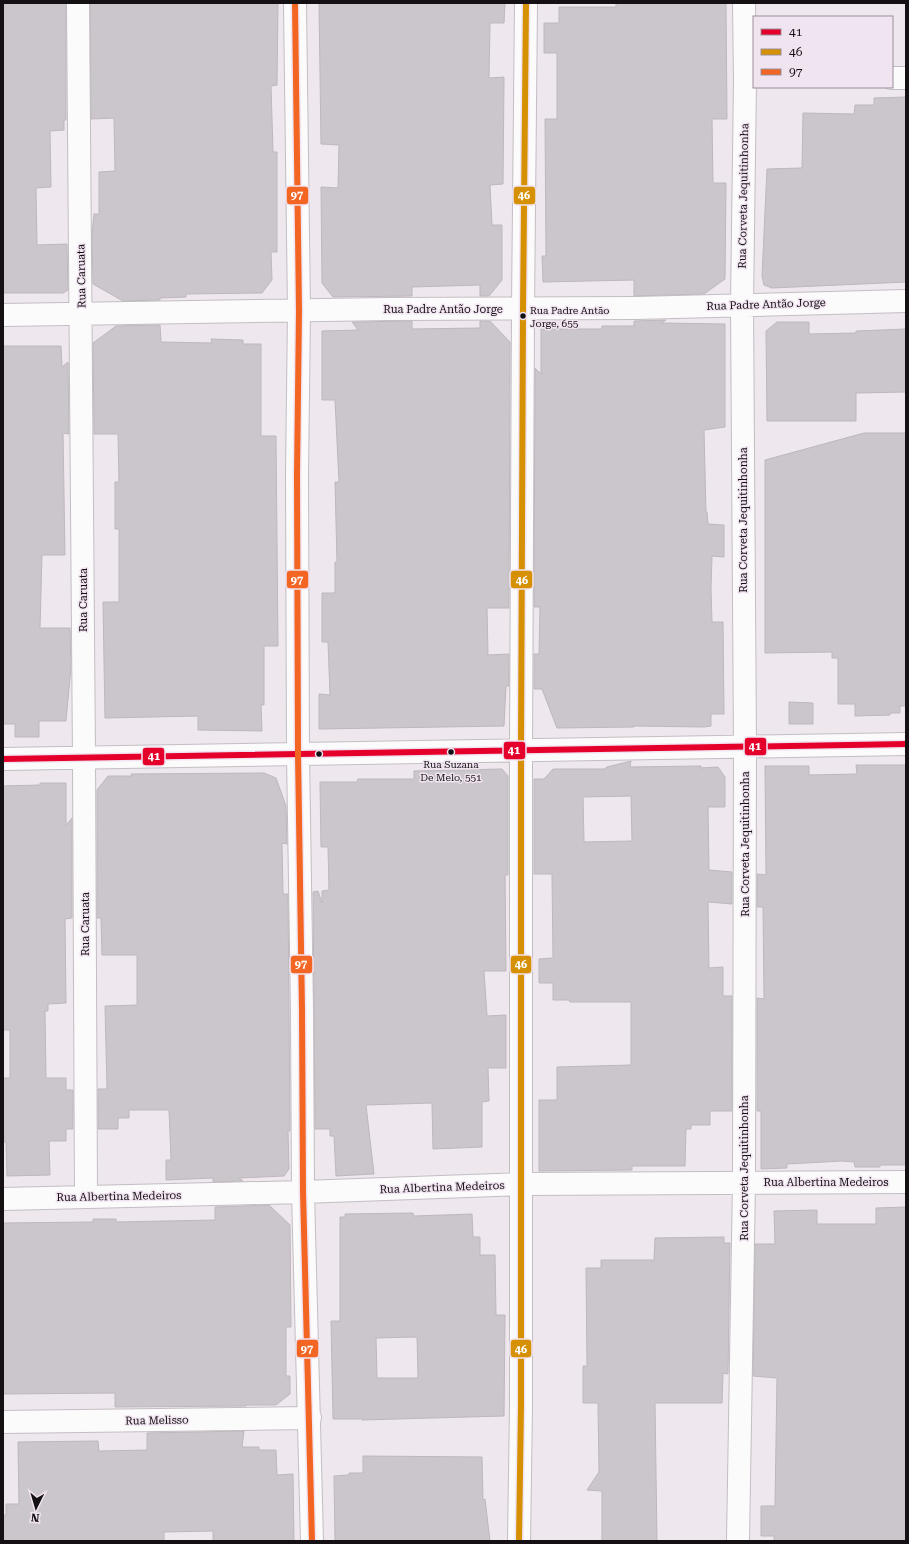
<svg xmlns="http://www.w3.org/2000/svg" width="909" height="1544" viewBox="0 0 909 1544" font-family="'Roboto Serif',serif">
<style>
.building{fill:#cbc6cb;stroke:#bdb8bd;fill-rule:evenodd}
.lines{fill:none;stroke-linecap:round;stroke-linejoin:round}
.minor-casing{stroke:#c3bec3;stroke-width:24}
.minor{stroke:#fcfbfc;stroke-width:22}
.bus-1-casing{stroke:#f1e4f1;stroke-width:9}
.bus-2-casing{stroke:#f1e4f1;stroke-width:9}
.bus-3-casing{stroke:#f1e4f1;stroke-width:9}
.bus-1{stroke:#e4002b;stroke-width:6}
.bus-2{stroke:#d59003;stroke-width:6}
.bus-3{stroke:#f26522;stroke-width:6}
.bus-dot{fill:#141014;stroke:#f1e4f1;stroke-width:1.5}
.labels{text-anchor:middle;stroke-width:3;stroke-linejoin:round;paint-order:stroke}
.bus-label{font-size:10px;fill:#141014;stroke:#f1e4f1;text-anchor:start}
.street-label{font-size:11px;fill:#141014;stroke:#f1e4f1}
.line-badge{stroke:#f1e4f1;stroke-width:1.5}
.badge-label{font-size:11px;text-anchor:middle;font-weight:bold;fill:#fff}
</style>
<rect width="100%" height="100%" fill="#eee7ee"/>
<!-- building -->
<path class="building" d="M3,3H66V120H64V130L50,131L51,187L36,188L37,245L67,244L68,290L63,293H3Z
M90,3H278L277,85L271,86L273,152H277V252H271L272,280L262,293L186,294V297L160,298V300L123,301L93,284L92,234L94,214H99V172L115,171L114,118L91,119Z
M319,3H505L504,23H490L489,78L504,77L503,184L490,185L492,225H502V280L489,296H480V285L412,287V296L333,297L322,283L321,187L338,188L339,145L321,144Z
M616,3H726L727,119H712L713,183H726L725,279L704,294L634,296V280L543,282L542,256H546L545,119H557V53H544V23H559V7H616Z
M906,97V282L772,288L764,285L762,276L767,169L802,168L803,113L854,114L855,105H874V98Z
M666,320L661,323L725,324V427L704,430L706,512H707L708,524L724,525V557L712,556L711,589L712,622H723L724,714H711V726L704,727L634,726V727L557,728L542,689H534V654H539L540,607H534L535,368L541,374V329H602V326H634V321Z
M412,321V329L480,328V321H490L510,342L509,608H487L488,655L509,654V686H506L504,726L319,729V694L330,695L328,642H322V593H335V562H337L335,482H339L335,400H322V331L358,330L352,322Z
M777,322H809V334L856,333V331L906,329V392L856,393V421H767L766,331Z
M160,325L161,342L212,343L211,339L243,340V344H261V436H276L278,646H264V705H261L262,731L198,730V716L105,718L103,602H119V529H115V482H119L118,434H94L93,343L116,326Z
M3,346H61L62,367L68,362L69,434L63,433L65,555H42L40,628H70L71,667L66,721H39V737H15V724H3Z
M864,433H906V706H900V713H890V715L855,716V704H838V658H832V652L765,653V460Z
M789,702L813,703V724H789Z
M631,761L630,767L701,766V768L718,767L725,777V807H708L709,870L732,872V904L708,902L709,968L723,967V996H732V1111H710V1125H691V1129H686L685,1166H632V1170L539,1171V1100H557V1067L631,1065V1002H570L569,1000H553V983H539V959L553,958L552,874H534V779H544L553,769H604L607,767ZM631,796L632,841L584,842L583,797Z
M856,765H906V1165H880V1167H855L854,1162L842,1161L787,1164V1168L761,1169V1111H757V998L764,999L763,907H757V874L766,875L765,766H809V775L857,774Z
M502,769L508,776V875H505L506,971H484L487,1016L506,1015V1068H488L489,1101L482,1102V1147L433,1149L432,1103L366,1105L374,1174L336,1176L334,1136H330V1129H315L313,892L318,891L322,903V891L329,890L328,847H321L320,782H357L358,779H414V771Z
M264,773L276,778L286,806L287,844L282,843L283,894H288L290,1131H288L289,1169L284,1176L239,1178L243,1181L213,1182V1178L166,1180V1160H171L169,1110H129V1118H118V1129H98V1089H107L105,1006L137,1005V955H102L101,918H97V790L108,776H132L131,774Z
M40,783H66V825L72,818V918L65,919L66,1003L48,1004V1011H45L46,1078H66V1090H73V1129H66V1141H49L50,1175L7,1176L6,1142H3V1078H10V1030H3V786L40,785Z
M269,1205L290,1225L291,1327H286V1376H290V1394L276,1405H246V1406L115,1407V1393L3,1394V1223L93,1222V1219H116V1222L215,1220V1207Z
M906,1207V1541H774V1536H761V1506H775L777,1378L753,1376L755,1244H775L774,1211L817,1210V1224H876V1208Z
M413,1213L414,1216L472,1214L473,1237H480V1255H495L496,1315H505L504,1416L362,1420V1419H333L331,1321H340V1217H345V1214ZM417,1337L418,1378H377L376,1338Z
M724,1237V1243H730L728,1374L723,1373L722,1403H655L657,1541H602V1491L587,1490L599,1472L598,1403H583V1366H587L586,1268H601V1260H654L655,1238Z
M244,1431L242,1447H259V1450H276L277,1475L293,1474L294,1541H213V1531L164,1532V1541H3V1515H6V1504H19L18,1442L98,1441L99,1451L147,1450V1433Z
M363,1456L482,1457L483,1500L485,1499L490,1541H335L334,1476L349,1475V1473H363Z"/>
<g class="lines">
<!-- minor casing -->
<g class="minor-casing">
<path id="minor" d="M78,3L84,758L86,1196
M295,3L299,311L297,475L298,754L302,1010L303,1192L312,1541
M892,78H906
M3,315L390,309L636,308L906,301
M3,759L906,744
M3,1199L303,1192L521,1184L906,1182
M3,1422L310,1418
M519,1541L521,1405V750L523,309L526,3
M738,1541L744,1182L745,746L742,304L745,81L744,3"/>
</g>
<!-- minor -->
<use href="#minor" class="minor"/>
<!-- bus-1 casing -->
<g class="bus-1-casing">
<path id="bus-1" d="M3,759L906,744"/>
</g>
<!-- bus-2 casing -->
<g class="bus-2-casing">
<path id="bus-2" d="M519,1541L521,1405V750L523,309L526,3"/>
</g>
<!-- bus-3 casing -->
<g class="bus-3-casing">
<path id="bus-3" d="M295,3L299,311L297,475L298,754L302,1010L303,1192L312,1541"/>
</g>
<!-- bus-1 -->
<use href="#bus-1" class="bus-1"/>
<!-- bus-2 -->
<use href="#bus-2" class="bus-2"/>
<!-- bus-3 -->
<use href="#bus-3" class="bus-3"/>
</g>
<!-- markers -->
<g class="bus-dot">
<circle cx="523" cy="316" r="3.5"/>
<circle cx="451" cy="752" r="3.5"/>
<circle cx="319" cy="754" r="3.5"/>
</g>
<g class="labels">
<!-- bus labels -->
<g class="bus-label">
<text x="530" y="314">Rua Padre Antão<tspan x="530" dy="13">Jorge, 655</tspan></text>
<text x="451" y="768" text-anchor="middle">Rua Suzana<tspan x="451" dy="13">De Melo, 551</tspan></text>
</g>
<!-- street labels -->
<g class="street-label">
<text transform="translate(743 196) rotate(-89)" y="4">Rua Corveta Jequitinhonha</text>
<text transform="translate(81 276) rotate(-91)" y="4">Rua Caruata</text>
<text transform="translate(766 304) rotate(-2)" y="4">Rua Padre Antão Jorge</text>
<text x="443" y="313">Rua Padre Antão Jorge</text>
<text transform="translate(743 520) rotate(-90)" y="4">Rua Corveta Jequitinhonha</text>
<text transform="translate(83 600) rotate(-90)" y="4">Rua Caruata</text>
<text transform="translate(745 844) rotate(-90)" y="4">Rua Corveta Jequitinhonha</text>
<text transform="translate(85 924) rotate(-90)" y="4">Rua Caruata</text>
<text transform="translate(744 1168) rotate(-90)" y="4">Rua Corveta Jequitinhonha</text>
<text x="826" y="1186">Rua Albertina Medeiros</text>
<text transform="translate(442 1187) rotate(-2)" y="4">Rua Albertina Medeiros</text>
<text transform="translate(119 1196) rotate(-1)" y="4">Rua Albertina Medeiros</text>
<text transform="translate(157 1420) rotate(-1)" y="4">Rua Melisso</text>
</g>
</g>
<g class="line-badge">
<rect x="513" y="186" width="23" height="19" rx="4" fill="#d59003"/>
<rect x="286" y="186" width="23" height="19" rx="4" fill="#f26522"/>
<rect x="510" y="570" width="23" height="19" rx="4" fill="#d59003"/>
<rect x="286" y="570" width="23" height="19" rx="4" fill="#f26522"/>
<rect x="744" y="737" width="23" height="19" rx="4" fill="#e4002b"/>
<rect x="503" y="741" width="23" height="19" rx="4" fill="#e4002b"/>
<rect x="142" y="747" width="23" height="19" rx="4" fill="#e4002b"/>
<rect x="510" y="955" width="22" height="19" rx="4" fill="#d59003"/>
<rect x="290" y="955" width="23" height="19" rx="4" fill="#f26522"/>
<rect x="510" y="1339" width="22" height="19" rx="4" fill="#d59003"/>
<rect x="296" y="1339" width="23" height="19" rx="4" fill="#f26522"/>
</g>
<g class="badge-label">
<text x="524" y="199">46</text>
<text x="297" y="199">97</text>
<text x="522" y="584">46</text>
<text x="297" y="584">97</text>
<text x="755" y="750">41</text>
<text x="514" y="754">41</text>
<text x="154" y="760">41</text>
<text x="521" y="968">46</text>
<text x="301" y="968">97</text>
<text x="521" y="1353">46</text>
<text x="307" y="1353">97</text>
</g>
<!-- border -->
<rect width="909" height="1544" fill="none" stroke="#141014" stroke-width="8"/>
<!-- legend -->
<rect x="753" y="16" width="140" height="72" fill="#f1e4f1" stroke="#998f99"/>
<rect x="761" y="29" width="20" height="6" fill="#e4002b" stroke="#998f99"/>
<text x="789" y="36" font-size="12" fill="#141014">41</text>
<rect x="761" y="49" width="20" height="6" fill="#d59003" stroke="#998f99"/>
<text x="789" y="56" font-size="12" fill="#141014">46</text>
<rect x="761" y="69" width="20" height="6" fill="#f26522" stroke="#998f99"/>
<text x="789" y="76" font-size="12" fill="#141014">97</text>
<!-- north arrow -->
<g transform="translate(36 1508) rotate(185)" stroke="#f1e4f1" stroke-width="3" paint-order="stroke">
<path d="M0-3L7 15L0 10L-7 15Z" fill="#141014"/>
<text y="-6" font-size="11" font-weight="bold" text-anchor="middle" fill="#141014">N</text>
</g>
</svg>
